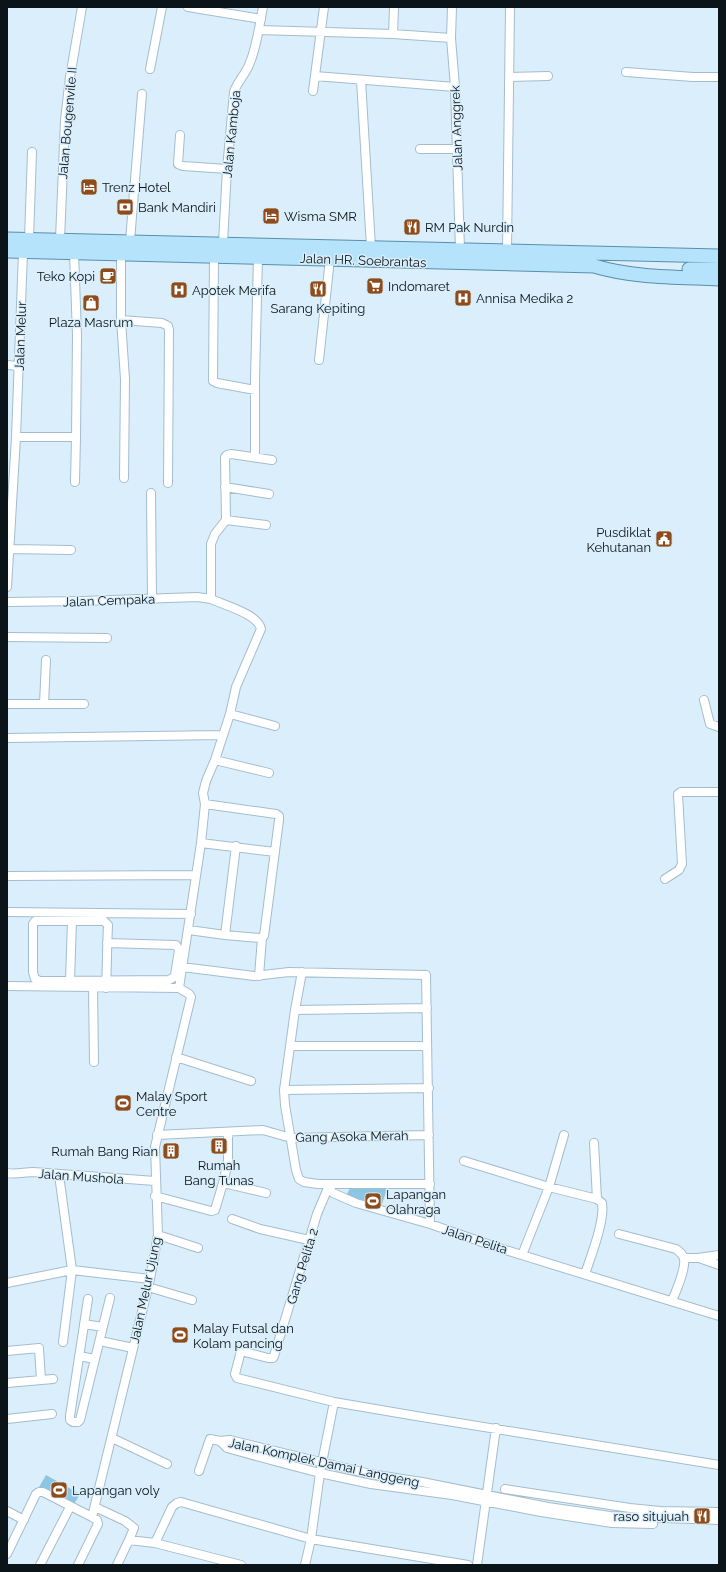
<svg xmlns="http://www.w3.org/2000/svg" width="726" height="1572" viewBox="0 0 726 1572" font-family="Raleway,sans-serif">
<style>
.green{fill:#8cc6e5}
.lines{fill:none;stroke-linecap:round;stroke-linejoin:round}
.minor-casing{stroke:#a4bdcc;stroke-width:10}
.primary-casing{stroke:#598fab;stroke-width:15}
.minor{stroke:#fff;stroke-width:8}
.primary{stroke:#b5e3fb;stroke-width:13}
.labels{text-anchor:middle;stroke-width:3;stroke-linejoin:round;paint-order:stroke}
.street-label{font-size:13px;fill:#0b1419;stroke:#daeffb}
.poi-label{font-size:13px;fill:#0b1419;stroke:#daeffb;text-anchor:start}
</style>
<rect width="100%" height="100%" fill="#daeffb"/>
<!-- green -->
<path class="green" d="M350,1188L387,1189L381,1207L346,1196Z
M46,1475L80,1494L73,1506L39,1487Z"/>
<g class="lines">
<!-- minor casing -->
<g class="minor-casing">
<path id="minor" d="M188,7L261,19
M452,7L451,38L455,87L460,250
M259,30L393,34L451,38
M393,34L394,7
M150,69L162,7
M626,72L693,77H719
M315,76L455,87
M509,77L548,76
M361,80L371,247
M313,91L324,7
M180,135L178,164L183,166L227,169
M420,149H456
M29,239L32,152
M60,239L65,120L70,77L82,7
M130,241L142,94
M223,243L227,169L234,92C237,82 245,75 249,65C257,47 259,27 263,7
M507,251L510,7
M121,253V320L125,379L124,478
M214,256L213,381L217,383L255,390
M121,320L162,323L168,326L169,330L168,483
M319,360L330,259
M7,365L18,366
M16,437H76L77,335L74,252
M255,457V379L258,257
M75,482L76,437
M225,487L269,494
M151,493L152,598
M226,520L266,525
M10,549L71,550
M7,587L16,437L23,252
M7,602L83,601L197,597L211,599
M7,637L107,638
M704,700L710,724L719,727
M7,704H84
M44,704L46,660
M230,714L275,726
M7,738L222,735
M215,760L269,773
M205,804L203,793L206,781L215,760L230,714L236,687L261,629C258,614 224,605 211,599V544L215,534L226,520L225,457L227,455L231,454L272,460
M201,843L275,852
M7,876L195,875
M665,879L679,870L682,864L678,794L681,792H719
M7,912L191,914
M189,930L225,935L236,846
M182,967L254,976L289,972L426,975L430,1224
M302,972L295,1010L284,1090L285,1105L296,1170L299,1179L304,1182L318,1184H430
M259,976L262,938
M70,981L72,921
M7,986L179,988L189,994L191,997L155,1147L158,1235L150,1279L92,1517L97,1520L98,1524L78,1565
M93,987L94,1062
M106,988C107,967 107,946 108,925L104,921H35L33,924V972L35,979L40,981L169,980L174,977L175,975L179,950L176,945L107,943
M179,988L201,843L205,804L276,814L279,816V820L264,936L260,938L225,935
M295,1010L427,1008
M290,1046H427
M176,1057L251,1081
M284,1090L429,1088
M157,1135L263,1130L291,1138L429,1135
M464,1161L549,1187L597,1199
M7,1173C15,1175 25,1172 33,1172L155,1181
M59,1175L72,1270L63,1342
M223,1183L266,1193
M326,1184L333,1193L356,1203L430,1224L499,1248L719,1316
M328,1188L317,1214L274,1356L273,1358H268L241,1351L235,1374L237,1378L334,1402L416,1416L719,1465
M155,1196L211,1211L215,1210L223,1183L228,1162V1132
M232,1219L260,1229L309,1240
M619,1234L676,1249C680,1252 683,1254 684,1259C686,1269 676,1291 672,1301
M158,1235L198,1248
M522,1255L549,1187L564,1135
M684,1258H698L719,1255
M699,1258L719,1265
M585,1274C591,1256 605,1221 602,1203L597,1199L594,1143
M7,1283L72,1270L150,1279
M148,1287L192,1300
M88,1299L70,1416V1420L73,1422H78L80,1420L110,1298
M84,1324L103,1327
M100,1341L133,1348
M7,1351L39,1348L41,1380
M79,1356L95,1359
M7,1383L53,1379
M7,1419L52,1414
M112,1438L167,1464
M220,1441L227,1448L278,1462L320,1473L371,1484L452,1495L541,1512L612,1523L653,1524
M199,1471L210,1439L220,1441L230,1440L370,1474L422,1482L548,1507L610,1516L719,1520
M505,1489L630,1508L660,1511L719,1512
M95,1507L125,1521L134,1528L129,1540L155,1543L241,1565
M7,1511L24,1520
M155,1543L172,1507L177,1503L181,1502L311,1539L468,1565
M7,1554L36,1494L39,1492H43L92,1517
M40,1565L70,1507
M117,1565L129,1540
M305,1565L311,1539L320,1473L334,1402
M477,1565L496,1428"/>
</g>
<!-- primary casing -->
<g class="primary-casing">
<path id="primary" d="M7,239L719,256
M7,251L594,266C634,278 677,277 719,279
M689,269H719"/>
</g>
<!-- minor -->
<use href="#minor" class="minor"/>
<!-- primary -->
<use href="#primary" class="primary"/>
</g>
<!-- icons -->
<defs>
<g id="hotel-square" transform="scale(0.9)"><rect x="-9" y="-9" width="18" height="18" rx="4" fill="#8e4c1c" stroke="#daeffb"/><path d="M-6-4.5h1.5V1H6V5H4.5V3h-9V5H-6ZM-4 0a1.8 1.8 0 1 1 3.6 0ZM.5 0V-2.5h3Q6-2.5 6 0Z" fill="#fff"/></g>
<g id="bank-square" transform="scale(0.9)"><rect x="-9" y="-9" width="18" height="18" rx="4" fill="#8e4c1c" stroke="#daeffb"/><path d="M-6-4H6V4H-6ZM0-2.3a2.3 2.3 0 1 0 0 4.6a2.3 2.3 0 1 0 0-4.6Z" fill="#fff"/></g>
<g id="restaurant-square" transform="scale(0.9)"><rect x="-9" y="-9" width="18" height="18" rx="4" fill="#8e4c1c" stroke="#daeffb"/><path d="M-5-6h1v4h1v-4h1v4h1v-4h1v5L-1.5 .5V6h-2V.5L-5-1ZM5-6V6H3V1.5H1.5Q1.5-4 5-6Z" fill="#fff"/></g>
<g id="cafe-square" transform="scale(0.9)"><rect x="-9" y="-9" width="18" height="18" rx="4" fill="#8e4c1c" stroke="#daeffb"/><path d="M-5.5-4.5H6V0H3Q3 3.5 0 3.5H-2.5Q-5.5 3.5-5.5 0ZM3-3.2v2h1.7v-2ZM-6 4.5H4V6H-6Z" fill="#fff"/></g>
<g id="supermarket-square" transform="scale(0.9)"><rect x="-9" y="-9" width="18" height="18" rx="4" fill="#8e4c1c" stroke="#daeffb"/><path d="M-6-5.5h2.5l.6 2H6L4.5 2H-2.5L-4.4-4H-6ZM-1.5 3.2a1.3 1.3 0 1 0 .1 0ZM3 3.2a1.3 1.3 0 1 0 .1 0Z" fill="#fff"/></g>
<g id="hospital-square" transform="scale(0.9)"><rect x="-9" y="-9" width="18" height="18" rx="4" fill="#8e4c1c" stroke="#daeffb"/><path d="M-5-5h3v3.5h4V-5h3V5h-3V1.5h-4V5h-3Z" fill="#fff"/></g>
<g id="shop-square" transform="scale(0.9)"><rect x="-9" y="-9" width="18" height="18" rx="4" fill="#8e4c1c" stroke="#daeffb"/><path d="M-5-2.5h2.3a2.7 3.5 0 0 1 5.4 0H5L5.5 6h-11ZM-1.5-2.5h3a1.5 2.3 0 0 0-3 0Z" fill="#fff"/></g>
<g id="civic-square" transform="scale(0.9)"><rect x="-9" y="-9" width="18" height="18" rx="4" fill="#8e4c1c" stroke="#daeffb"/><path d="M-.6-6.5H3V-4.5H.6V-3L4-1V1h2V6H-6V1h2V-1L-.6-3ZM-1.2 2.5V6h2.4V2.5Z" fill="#fff"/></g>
<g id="stadium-square" transform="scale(0.9)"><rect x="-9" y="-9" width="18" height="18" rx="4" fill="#8e4c1c" stroke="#daeffb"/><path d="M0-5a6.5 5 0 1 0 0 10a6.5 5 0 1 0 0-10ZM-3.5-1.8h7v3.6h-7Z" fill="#fff"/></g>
<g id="building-square" transform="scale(0.9)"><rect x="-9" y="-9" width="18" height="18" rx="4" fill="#8e4c1c" stroke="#daeffb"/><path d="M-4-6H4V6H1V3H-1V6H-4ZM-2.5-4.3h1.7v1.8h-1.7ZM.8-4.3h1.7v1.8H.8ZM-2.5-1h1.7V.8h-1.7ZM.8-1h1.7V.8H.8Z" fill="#fff"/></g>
</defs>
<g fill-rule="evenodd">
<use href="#hotel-square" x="89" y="187"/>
<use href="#bank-square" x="125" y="207"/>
<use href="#hotel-square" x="271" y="216"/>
<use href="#restaurant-square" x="412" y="227"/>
<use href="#cafe-square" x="108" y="276"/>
<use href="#supermarket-square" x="375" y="286"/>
<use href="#restaurant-square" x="318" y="289"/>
<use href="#hospital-square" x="179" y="290"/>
<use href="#hospital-square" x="463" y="298"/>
<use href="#shop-square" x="91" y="303"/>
<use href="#civic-square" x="664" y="539"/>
<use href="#stadium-square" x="123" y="1103"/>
<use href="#building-square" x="219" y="1146"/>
<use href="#building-square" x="171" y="1151"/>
<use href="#stadium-square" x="373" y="1201"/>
<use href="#stadium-square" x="180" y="1335"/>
<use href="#stadium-square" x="59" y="1490"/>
<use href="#restaurant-square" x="702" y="1516"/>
</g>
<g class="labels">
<!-- street labels -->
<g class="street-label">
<text transform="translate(67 123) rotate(-85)" y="5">Jalan Bougenvile II</text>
<text transform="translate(456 128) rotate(-92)" y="5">Jalan Anggrek</text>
<text transform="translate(231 134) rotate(-84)" y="5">Jalan Kamboja</text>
<text transform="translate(363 260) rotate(2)" y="5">Jalan HR. Soebrantas</text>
<text transform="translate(20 336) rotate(-88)" y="5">Jalan Melur</text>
<text transform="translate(109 600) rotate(-2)" y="5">Jalan Cempaka</text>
<text transform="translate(352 1136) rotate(-1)" y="5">Gang Asoka Merah</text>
<text transform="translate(81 1176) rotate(4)" y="5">Jalan Mushola</text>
<text transform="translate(475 1239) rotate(18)" y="5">Jalan Pelita</text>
<text transform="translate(302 1266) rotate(-73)" y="5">Gang Pelita 2</text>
<text transform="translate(145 1290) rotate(-78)" y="5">Jalan Melur Ujung</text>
<text transform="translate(324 1462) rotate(12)" y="5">Jalan Komplek Damai Langgeng</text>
</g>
<!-- poi labels -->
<g class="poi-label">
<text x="102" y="192">Trenz Hotel</text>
<text x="138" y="212">Bank Mandiri</text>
<text x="284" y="221">Wisma SMR</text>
<text x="425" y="232">RM Pak Nurdin</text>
<text x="95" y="281" text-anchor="end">Teko Kopi</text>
<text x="388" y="291">Indomaret</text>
<text x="192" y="295">Apotek Merifa</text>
<text x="476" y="303">Annisa Medika 2</text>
<text x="318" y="313" text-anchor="middle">Sarang Kepiting</text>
<text x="91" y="327" text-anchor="middle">Plaza Masrum</text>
<text x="651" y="537" text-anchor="end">Pusdiklat<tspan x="651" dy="15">Kehutanan</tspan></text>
<text x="136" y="1101">Malay Sport<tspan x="136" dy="15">Centre</tspan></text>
<text x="158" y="1156" text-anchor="end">Rumah Bang Rian</text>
<text x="219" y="1170" text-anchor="middle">Rumah<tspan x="219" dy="15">Bang Tunas</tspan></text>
<text x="386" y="1199">Lapangan<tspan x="386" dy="15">Olahraga</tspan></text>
<text x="193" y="1333">Malay Futsal dan<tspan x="193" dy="15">Kolam pancing</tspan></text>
<text x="72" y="1495">Lapangan voly</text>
<text x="689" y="1521" text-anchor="end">raso situjuah</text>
</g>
</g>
<!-- border -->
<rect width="726" height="1572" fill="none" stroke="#0b1419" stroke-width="16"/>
</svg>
